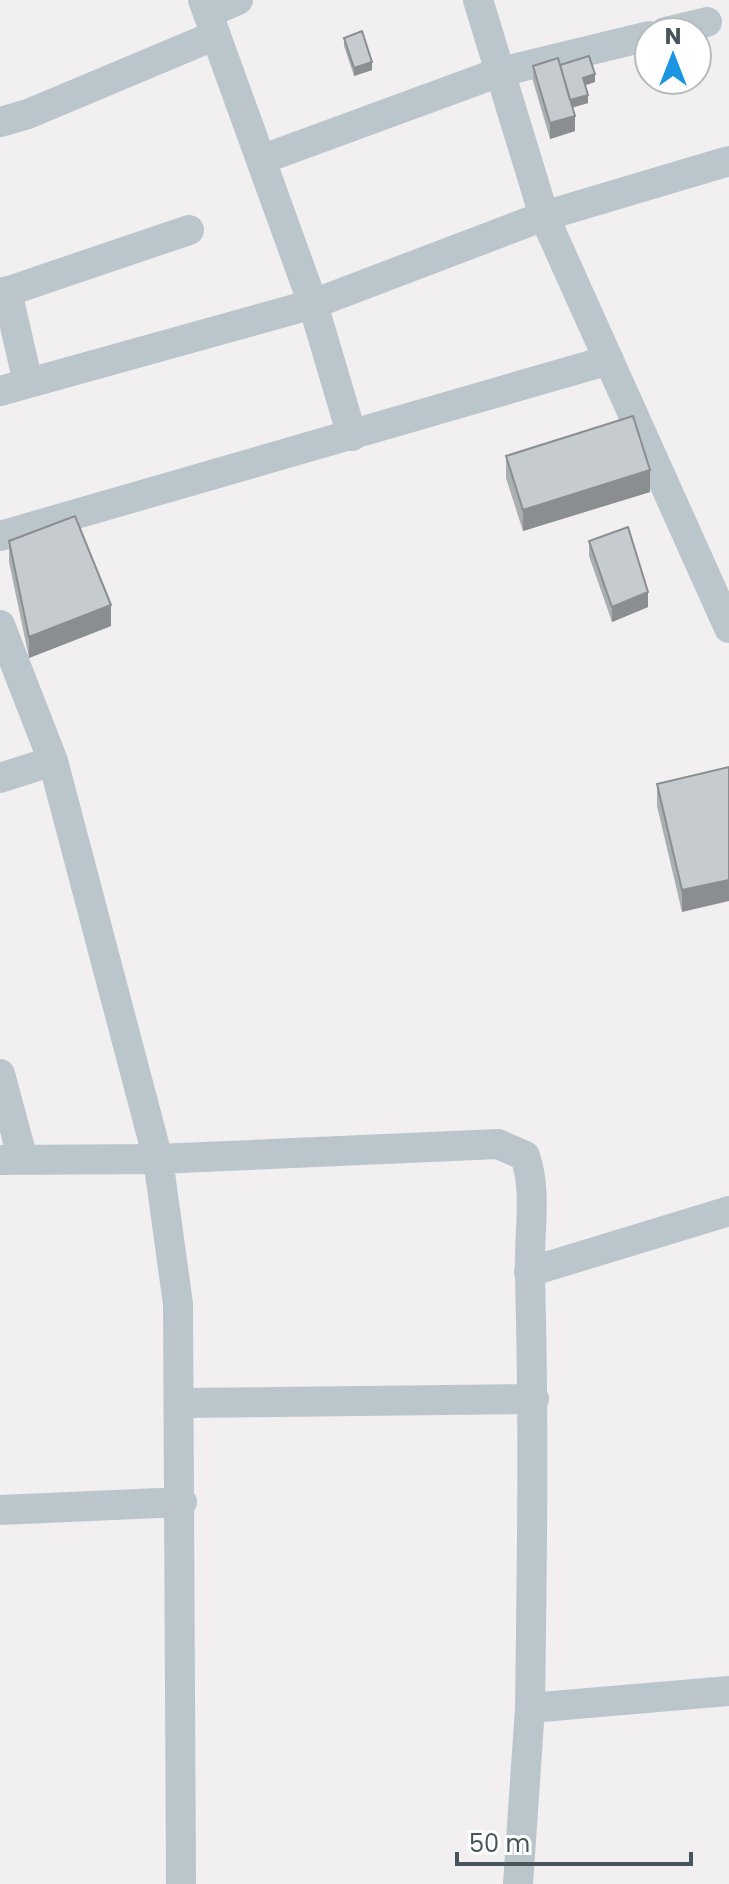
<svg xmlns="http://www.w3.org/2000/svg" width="729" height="1884" viewBox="0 0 729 1884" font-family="Poppins,sans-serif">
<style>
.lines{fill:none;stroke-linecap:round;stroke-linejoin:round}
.minor{stroke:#bbc6cc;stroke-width:30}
.wall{fill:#aaafb2}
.shaded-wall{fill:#8b8e91}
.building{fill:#c6cbcf;stroke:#8b8e91;stroke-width:2}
</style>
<rect width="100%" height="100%" fill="#f2eff0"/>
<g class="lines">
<!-- minor -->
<path class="minor" d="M203,0L313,304L352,436
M478,0L544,216L729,628
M208,13L238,0
M665,32L707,22
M0,122L28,114L216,35
M263,159L500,72L649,36
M7,291L28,383
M0,294L189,230
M0,391L313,304L544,216L729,161
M0,536L609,360
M0,625L53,761L158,1159L178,1304L181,1884
M0,778L53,761
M0,1074L23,1160
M0,1160L158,1159L498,1144L525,1156C538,1193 528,1237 530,1277C534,1421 532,1564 530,1708
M529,1272L729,1211
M181,1403L534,1399
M0,1510L182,1502
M518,1884L530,1708L729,1691"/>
</g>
<!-- wall -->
<path class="wall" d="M344,38L372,70L354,76L344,46Z
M560,65L595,82L585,85L588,103L573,107L575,131L550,139L533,81V66Z
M506,456L650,492L523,531L506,478Z
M9,541L111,626L29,658L9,562Z
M589,541L648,607L612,622L589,556Z
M729,767L682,912L657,806V784Z"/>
<!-- shaded-wall -->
<path class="shaded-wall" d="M372,62V70L354,76V68Z
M595,74V82L583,86V78Z
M588,95V103L568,109V101Z
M575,116V131L550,139V123Z
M650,470V492L523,531V510Z
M648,592V607L612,622V607Z
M111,605V626L29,658V637Z
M729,880V901L682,912V890Z"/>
<!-- building -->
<path class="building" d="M362,31L372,62L354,68L344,38Z
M589,56L595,74L583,78L588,95L570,100L560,65Z
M558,58L575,116L550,123L533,66Z
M633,416L650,470L523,510L506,456Z
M75,516L111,605L29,637L9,541Z
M628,527L648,592L612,607L589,541Z
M729,767V880L682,890L657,784Z"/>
<!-- north arrow -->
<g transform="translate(673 56)"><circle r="38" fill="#ffffff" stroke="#b5bbbe" stroke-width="2"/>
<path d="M0-6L14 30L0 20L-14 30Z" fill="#1a95e1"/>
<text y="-12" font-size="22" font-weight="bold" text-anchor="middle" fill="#47565d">N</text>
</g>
<!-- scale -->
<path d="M457 1852v12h234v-12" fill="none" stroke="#47565d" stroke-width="4"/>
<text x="469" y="1852" font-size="24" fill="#47565d" stroke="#ffffff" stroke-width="6" paint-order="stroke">50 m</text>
</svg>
